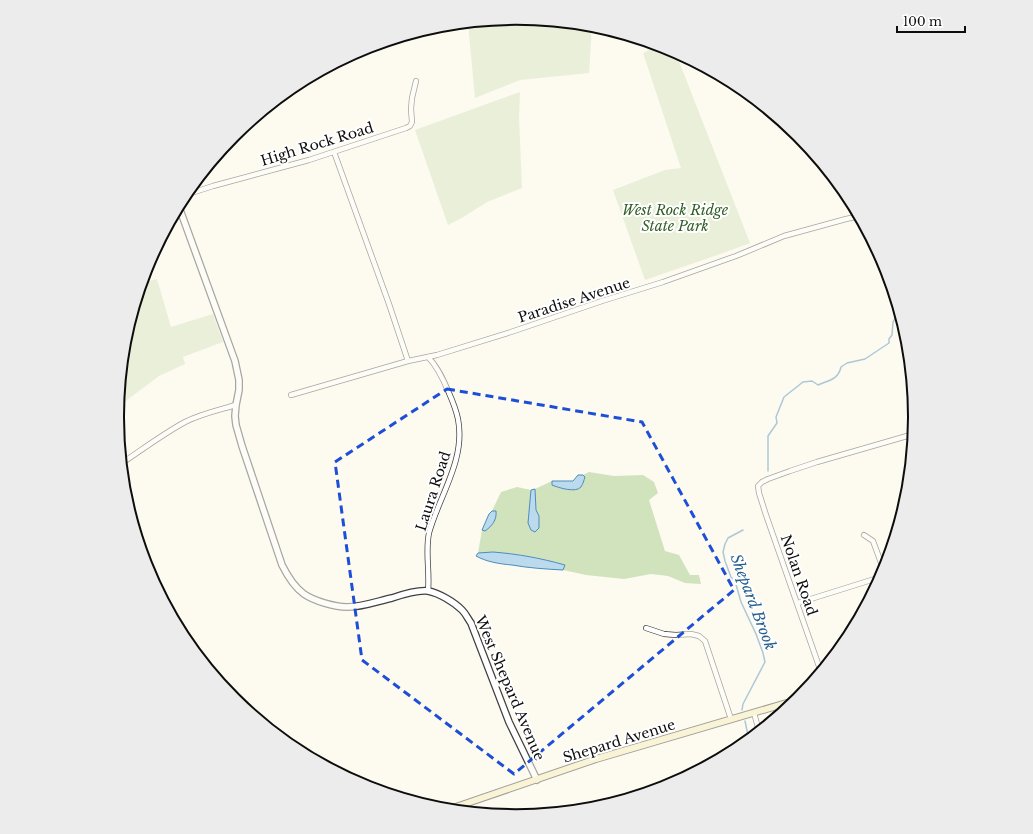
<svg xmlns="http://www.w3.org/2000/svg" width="1033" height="834" viewBox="0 0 1033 834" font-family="'Libre Baskerville',serif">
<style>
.green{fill:#d1e3bd}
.water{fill:#bbdaee;stroke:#4b8dbb}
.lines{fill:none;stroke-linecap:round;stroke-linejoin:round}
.stream{stroke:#4b8dbb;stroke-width:1.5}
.minor-casing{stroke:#404040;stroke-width:6}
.tertiary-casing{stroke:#404040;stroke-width:8}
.secondary-casing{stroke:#2f2f2f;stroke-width:8}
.minor{stroke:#fff;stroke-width:4.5}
.tertiary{stroke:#fff;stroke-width:5.5}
.secondary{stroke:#f4eeb3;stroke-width:6}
.marked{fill:none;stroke:#1d4ed8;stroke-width:3;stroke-dasharray:8 5;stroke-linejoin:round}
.labels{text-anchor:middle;stroke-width:4;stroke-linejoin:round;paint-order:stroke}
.street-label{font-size:14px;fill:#0d0d0d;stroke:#fff}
.park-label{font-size:14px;font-style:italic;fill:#315d26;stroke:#fff}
.water-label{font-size:15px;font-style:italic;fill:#27608f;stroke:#fff}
.rim{fill:none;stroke:#0d0d0d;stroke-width:2}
</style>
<rect width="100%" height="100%" fill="#fdfaf0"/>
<!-- green -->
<path class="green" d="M517,18L592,25L589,73L520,80L475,98L468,23Z
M659,45L669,48L675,51L750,243L723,253L645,280L613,190L665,170L681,168L643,53Z
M520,92L519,117L522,188L487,202L460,219L448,225L415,130Z
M157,279L171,327L213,314L223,342L183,357L185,364L159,376L119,406L125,339L142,283Z
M589,472L614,476L643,475L654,482L658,493L649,500L665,551L679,555L690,575H699L701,584L685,583L668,576L651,574L624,579L586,575L563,570L564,565C536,557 507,551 478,553L482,530L485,531L496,512L492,511L501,492L517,487L531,490L530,501L536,510L535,489L552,481V485L578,489L582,486L585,477L583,475Z"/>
<!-- water -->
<path class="water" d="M578,475H583L585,477C584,480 583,484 581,487C576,493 559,488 552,485V481H573Z
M535,489L536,510L539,516V528L535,532L531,530L528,523L531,490Z
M492,511H496C497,520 492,526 485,531L482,530L489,514Z
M493,552C518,554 540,558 565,565L563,570C545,569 529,568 512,565C500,564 487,562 476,556L478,553Z"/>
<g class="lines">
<!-- stream -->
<path class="stream" d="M892,289H893
M768,471V436L777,423L776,417L784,397L803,382L812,381L818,385C829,380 838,380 841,367L847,363L865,359L889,343V339L892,335L893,322L896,317L897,304
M742,710L743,704L765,662L763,653L756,634L741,602L735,581L731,577L725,561L723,552L725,544L728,538L743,530
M745,721L749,740"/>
<!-- minor casing -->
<g class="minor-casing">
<path id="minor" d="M334,152L389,304L408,361
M185,195L213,186L309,160L406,128L410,126L412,122L411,109L412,98L416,81
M291,395L408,361L437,355L511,332L602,301L663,282L736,256L784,236L846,219L860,216
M122,463C143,449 163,434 185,422C201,414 219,410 236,405
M864,535L873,541L884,571
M428,591C430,572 425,552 429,533C439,496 466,460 458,419C456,410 453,402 449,393C444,381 438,367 428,357
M798,603L881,577
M646,628L664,634L676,635L691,634L699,636L705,641L731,719
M821,672L766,515L759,493L758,486L762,482L768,479L790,471L817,462L914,434
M754,713L759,731"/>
</g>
<!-- tertiary casing -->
<g class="tertiary-casing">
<path id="tertiary" d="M179,207L235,361L239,380V390L236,405L235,416L236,425L242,446L282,565C287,575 294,587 304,594C314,601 335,607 347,607C362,607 378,601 392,598C401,595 419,590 428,591C439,593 454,602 462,610C466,614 468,619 471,623L509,722L537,780"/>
</g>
<!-- secondary casing -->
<g class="secondary-casing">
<path id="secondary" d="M450,809L596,759L797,700"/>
</g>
<!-- minor -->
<use href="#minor" class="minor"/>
<!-- tertiary -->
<use href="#tertiary" class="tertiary"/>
<!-- secondary -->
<use href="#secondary" class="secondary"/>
</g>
<!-- marked area -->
<path d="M0 0H1033V834H0ZM447,389L642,422L734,590L514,774L362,660L335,462Z" fill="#fdfaf0" fill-opacity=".55" fill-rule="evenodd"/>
<path class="marked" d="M447,389L642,422L734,590L514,774L362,660L335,462Z"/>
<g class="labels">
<!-- street labels -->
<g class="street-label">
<text transform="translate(317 144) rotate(-17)" y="5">High Rock Road</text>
<text transform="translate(574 300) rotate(-18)" y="5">Paradise Avenue</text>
<text transform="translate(433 491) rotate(-72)" y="5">Laura Road</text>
<text transform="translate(799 575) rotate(71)" y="5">Nolan Road</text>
<text transform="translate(510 688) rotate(67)" y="5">West Shepard Avenue</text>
<text transform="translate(619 741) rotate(-17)" y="5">Shepard Avenue</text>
</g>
<!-- park labels -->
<g class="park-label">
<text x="675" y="215">West Rock Ridge<tspan x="675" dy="16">State Park</tspan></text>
</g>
<!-- water labels -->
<g class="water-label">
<text transform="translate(753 602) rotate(69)" y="5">Shepard Brook</text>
</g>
</g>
<!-- crop -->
<path d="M0 0H1033V834H0ZM124 417a392 392 0 1 1 784 0a392 392 0 1 1-784 0Z" fill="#ececec" fill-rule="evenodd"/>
<path class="rim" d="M124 417a392 392 0 1 1 784 0a392 392 0 1 1-784 0Z"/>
<!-- scale -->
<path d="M897 26v6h68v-6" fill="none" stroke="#0d0d0d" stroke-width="2"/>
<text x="903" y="26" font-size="12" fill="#0d0d0d" stroke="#ffffff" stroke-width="3" paint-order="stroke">100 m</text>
</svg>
